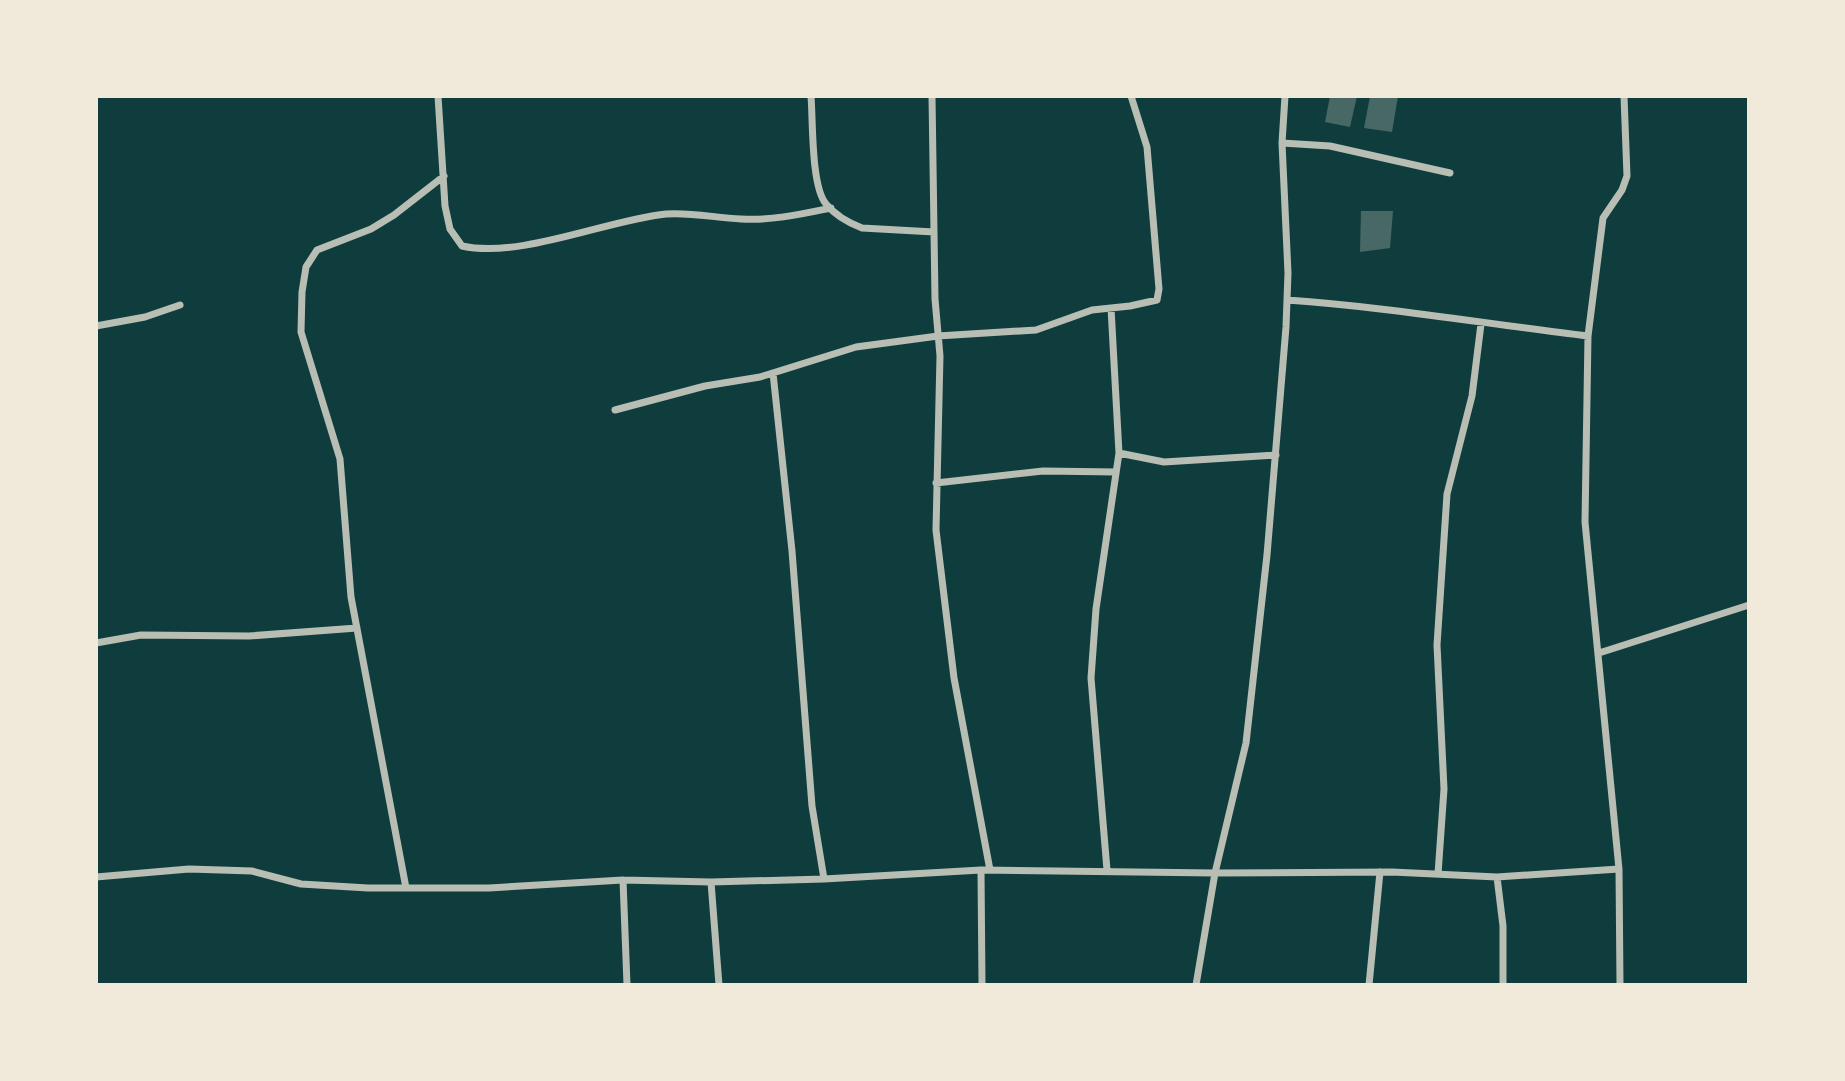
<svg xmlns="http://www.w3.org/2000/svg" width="1845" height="1081" viewBox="0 0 1845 1081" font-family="'Titillium Web',sans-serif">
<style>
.building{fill:#486865}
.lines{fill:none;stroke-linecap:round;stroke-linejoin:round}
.minor{stroke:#b8beb3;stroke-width:7}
</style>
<rect width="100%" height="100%" fill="#0f3d3e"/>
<!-- building -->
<path class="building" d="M1330,96H1357L1350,127L1325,122Z
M1370,96H1398L1392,132L1364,128Z
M1361,211H1393L1390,248L1360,252Z"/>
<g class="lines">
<!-- minor -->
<path class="minor" d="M438,96L445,206L450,229L462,246C520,259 607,220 666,214C691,212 716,218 741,219C771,221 802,214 831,208
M811,96C813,121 811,186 826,204C835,215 849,223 862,228L934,232
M932,96L935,299L940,356L936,530L954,678L990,870
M1282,143L1330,146L1450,173
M1287,300C1388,307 1487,324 1588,336
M96,326L145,317L180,305
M773,373L792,551L812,806L824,879
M615,410L705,386L760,377L856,347L938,336L1036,330L1092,310L1130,306L1157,300L1159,289L1147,147L1131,96
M1119,453L1164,462L1276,455
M936,483L1043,471L1116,472
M96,643L141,635L249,636L357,628
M1599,653L1749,605
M981,870L982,985
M1107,870L1091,678L1096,609L1119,453L1111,308
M1438,874L1444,789L1437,645L1447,494L1472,396L1481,324
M96,877L189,869L252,871L301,884L368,888H489L623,880L711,882L824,879L981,870L1215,873L1392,872L1497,877L1619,869
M1497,877L1503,926V985
M623,880L627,985
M711,882L719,985
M406,888L351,597L340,459L301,332L302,292L306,267L317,250L371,229L394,215L444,176
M1196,985L1215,873L1246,743L1267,555L1286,327L1288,273L1282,143L1285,96
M1369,985L1380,872
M1620,985L1619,869L1585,522L1588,336L1603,218L1622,190L1627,176L1624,96"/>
</g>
<!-- border -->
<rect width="1845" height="1081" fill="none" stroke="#f1e9da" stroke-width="196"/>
</svg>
